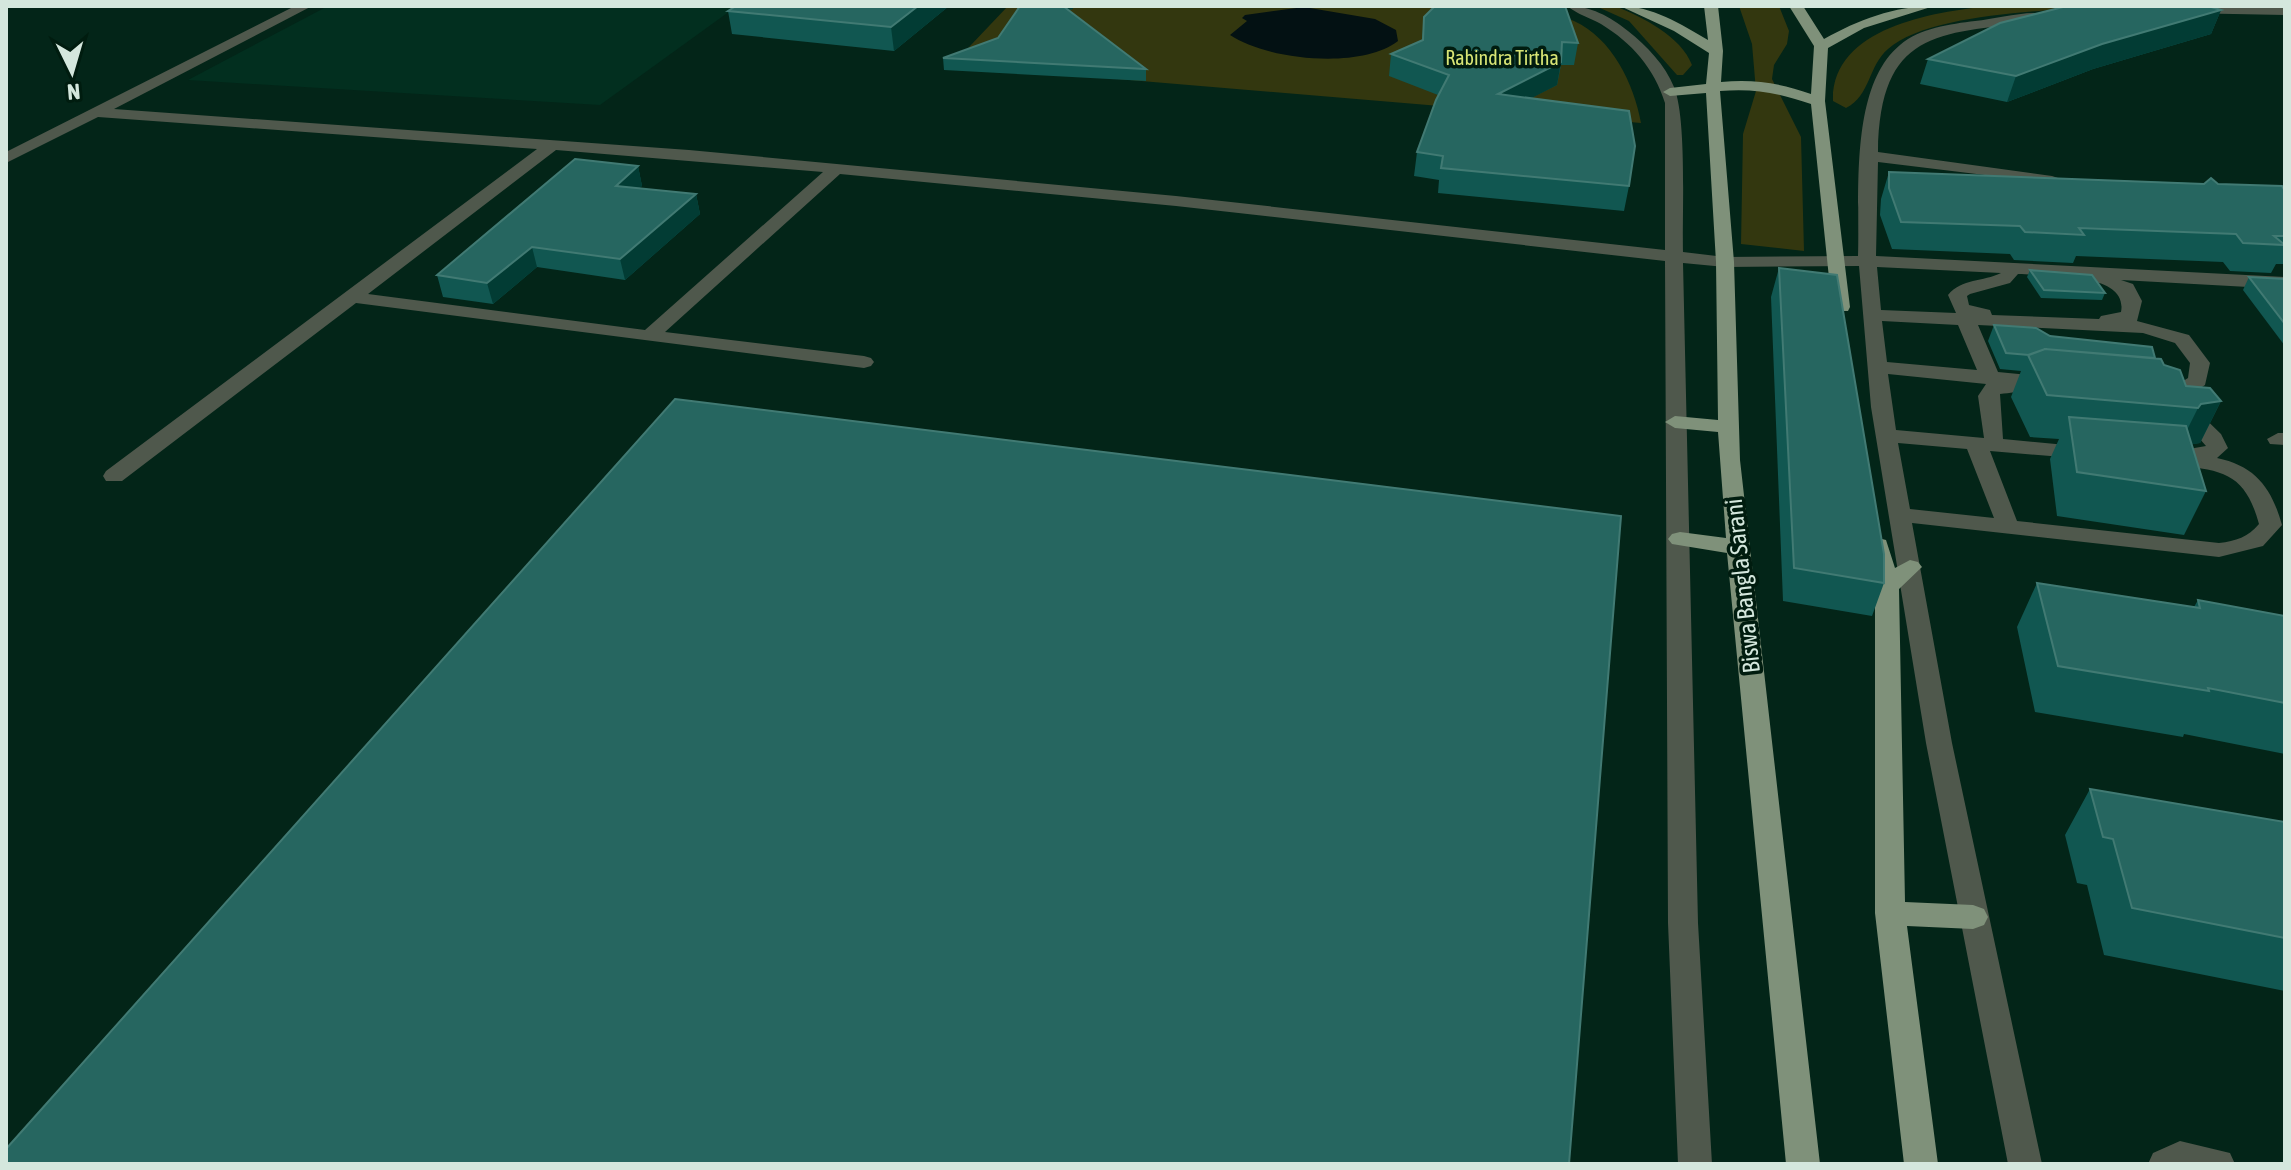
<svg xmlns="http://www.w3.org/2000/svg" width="2291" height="1170" viewBox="0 0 2291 1170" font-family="'Asap Condensed',sans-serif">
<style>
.built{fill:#022f1f}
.green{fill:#33370f}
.water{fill:#031113}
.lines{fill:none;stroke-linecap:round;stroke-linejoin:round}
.minor{fill:#4f584c;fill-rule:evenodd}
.major{fill:#7f917a;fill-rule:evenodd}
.wall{fill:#115751}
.shaded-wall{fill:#023c34}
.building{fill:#266660;stroke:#417a73;stroke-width:2}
.labels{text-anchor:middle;stroke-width:7;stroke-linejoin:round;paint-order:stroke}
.far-park-label{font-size:20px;fill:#d8e575;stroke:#001c0f}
.street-label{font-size:24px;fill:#d4e7dd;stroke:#001c0f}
</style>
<rect width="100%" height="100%" fill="#032518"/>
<!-- built -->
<path class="built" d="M328,6H737L600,105L188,80Z"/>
<!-- green -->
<path class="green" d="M1008,6H1512C1532,10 1555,12 1574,21C1612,38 1634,84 1641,123L952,65Z
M1615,6C1642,17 1681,36 1692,65L1683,75H1677L1629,21L1600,8Z
M1739,6H1779L1789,31L1787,44L1774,65L1772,79L1801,137L1804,251L1741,244L1743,134L1756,91L1752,44Z
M1990,6H2122C2063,10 1931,11 1888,49C1868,66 1871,95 1846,108L1833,101C1831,28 1932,12 1990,6Z"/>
<!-- water -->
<path class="water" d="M1304,7L1375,19L1396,30L1398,41C1361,70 1267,60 1230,35L1247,21L1242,18L1245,15Z"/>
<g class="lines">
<!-- minor -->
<path class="minor" d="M295,6H312L114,109L689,150L1176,196L1665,250V103C1654,68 1632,43 1601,24C1590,18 1577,14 1567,6C1591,6 1609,16 1628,31C1647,46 1665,65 1674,87C1687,119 1682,213 1683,252L1725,257L1858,256C1860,195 1849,87 1900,45C1919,28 1951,24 1975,21C1997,19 2026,10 2048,14L2050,17L2043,21C1941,34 1880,27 1878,152L2052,176L2058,178L2060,181L2058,184L1878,162L1876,256L2285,277V289L2121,280L2133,284L2142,301L2137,321L2189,335L2210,363L2205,385C2190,395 2167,406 2152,392L2155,388L2177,385L2188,378L2190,363L2175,343L2143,333L1978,325L1998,372L2049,377L2059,383C2049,393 2038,384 2026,388C2017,392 2011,393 2000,394L2003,439L2087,447L2098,453L2087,459L1990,451L2017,521L2219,543C2236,541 2248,537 2259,524C2246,477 2227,470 2180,466C2171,466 2163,466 2157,459L2160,454L2206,446L2173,408L2183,402L2190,404L2221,434L2228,448L2217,458C2256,466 2272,489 2282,525L2263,546L2219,557L1912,523L1952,743L2042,1164H2008L1926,743L1871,407L1859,266L1725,267L1683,263L1698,923L1712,1164H1678L1668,923L1665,261L1176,206L840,174L665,332L864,356L871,358L874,362L871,366L864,368L356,303L122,481H106L103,476L106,471L537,149L98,117L6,163V152ZM556,150L823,172L645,330L368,294ZM1877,267L2001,273C1983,282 1962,278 1948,295L1956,313L1881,310ZM2018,274C2046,276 2129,272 2121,312L2101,316L2099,319L1992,315L1990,310L1969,305L1967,296L1970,294L2010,283ZM1882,321L1958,325L1977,370L1887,362ZM1888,374L1986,384L1978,396L1984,438L1896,430ZM1898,443L1967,449L1994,518L1910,509Z
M2187,6L2285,7V15L2182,13L2180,10Z
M2278,433H2285V445L2270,444L2267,439Z
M2180,1141L2230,1153L2235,1164H2148L2153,1153Z"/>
<!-- major -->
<path class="major" d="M1620,6C1652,6 1681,24 1708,40L1704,6H1718L1723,51L1721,82C1754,79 1780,83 1811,94L1814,46L1789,6H1803L1824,39C1858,20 1894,6 1934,6L1864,28L1828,48L1825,101L1850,307L1848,311H1834L1832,307L1811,104C1779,93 1754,88 1720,91L1734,262L1740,460L1820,1164H1786L1727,553L1672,544L1668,539L1672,534L1680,532L1726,538L1718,432L1675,428L1665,422L1675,416L1718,420L1716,262L1706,93L1670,96L1663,92L1670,88L1706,84L1709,53L1674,31Z
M1878,538L1886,540L1895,568L1910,560L1918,562L1922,567L1899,589L1905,902L1973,905L1984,909L1988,917L1984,925L1973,929L1907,926L1938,1164H1904L1875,913V587L1866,545L1870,540Z"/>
</g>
<!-- wall -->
<path class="wall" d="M949,6L894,51L732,34L728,11Z
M1018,6H1073V9L1068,10L1146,69V81L944,70L943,58L998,38L1020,7Z
M2221,10L2211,34L2093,69L2007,102L1920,84L1928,59Z
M1424,17L1578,43L1574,65H1561L1557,85L1531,98L1629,186L1624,211L1438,193L1439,180L1414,176L1417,152L1438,95L1389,76L1391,54L1422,41Z
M638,166L642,186L639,188L696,194L700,214L625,280L537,267L493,304L443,297L437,275Z
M1889,172L2218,184L2285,191V264H2276L2271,273L2230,271L2223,262L2076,256L2073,263L2014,260L2010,254L1892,249L1880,215L1881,199Z
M1779,268L1884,583L1872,616L1783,601L1771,297Z
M2030,270L2105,293L2102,300L2041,298L2027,277Z
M2249,277L2285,279V346L2243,290Z
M1994,325L2050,336L2155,358L2164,365L2186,386L2221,401L2200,443L2192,444L2206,491L2184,535L2057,516L2050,459L2059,439L2030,437L2011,397L2021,371L2000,369L1988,341Z
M2037,583L2194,607L2198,600L2285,616V754L2184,734L2183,737L2035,712L2017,627Z
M2090,789L2285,822V991L2104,955L2087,885L2077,883L2065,835Z"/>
<!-- shaded-wall -->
<path class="shaded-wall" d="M918,6H949L894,51L891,27Z
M1056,6H1073V9L1056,12Z
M2221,10L2211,34L2093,69L2007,102L2016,76L2102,44Z
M1561,62L1557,85L1495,117L1498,94Z
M638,166L642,186L620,206L616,186Z
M696,194L700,214L625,280L620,259Z
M532,247L537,267L493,304L487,283Z
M2221,401L2200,443L2181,446L2177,450L2198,408L2201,404Z"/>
<!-- building -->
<path class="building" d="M736,6H918L891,27L728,11Z
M1020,6H1063L1146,69L943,58L998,38Z
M1435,6H1565L1578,43L1562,42L1561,62L1498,94L1629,111L1635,146L1629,186L1441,168L1443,156L1417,152L1436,100L1449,75L1391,54L1423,40L1424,17Z
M2067,6H2208L2221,10L2102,44L2016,76L1928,59L2000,23Z
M575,159L638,166L616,186L696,194L620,259L532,247L487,283L437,275Z
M1889,172L2204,184L2211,178L2218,184L2282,186L2285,191V236H2274L2285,245L2243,243L2236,234L2079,228L2084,235L2025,232L2020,226L1901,222L1889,188Z
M1779,268L1837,275L1884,554V583L1794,568Z
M2030,270L2092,275L2105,293L2044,290Z
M2249,277L2285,279V324Z
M1994,325L2036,328L2050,336L2152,347L2155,358L2045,349L2029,355L2006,353Z
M2045,349L2161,359L2164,365L2180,370L2186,386L2210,388L2221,401L2201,404L2198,408L2047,395L2028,355Z
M675,399L1621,516L1569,1164H6V1149Z
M2069,417L2186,426L2206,491L2077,472Z
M2037,583L2200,608L2198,600L2285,616V703L2208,688L2209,691L2058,666Z
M2090,789L2285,822V938L2132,908L2113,839L2103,837Z"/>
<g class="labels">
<!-- far-park labels -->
<g class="far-park-label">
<text x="1502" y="65">Rabindra Tirtha</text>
</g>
<!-- street labels -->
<g class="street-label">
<text transform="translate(1743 586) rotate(-96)" y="8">Biswa Bangla Sarani</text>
</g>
</g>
<!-- border -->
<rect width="2291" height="1170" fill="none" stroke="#d4e7dd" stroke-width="16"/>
<!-- north arrow -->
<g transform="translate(72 72) rotate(175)" stroke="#001c0f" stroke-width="6" paint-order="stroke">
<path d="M0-6L14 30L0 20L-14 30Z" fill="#d4e7dd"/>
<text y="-12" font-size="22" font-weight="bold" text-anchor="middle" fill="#d4e7dd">N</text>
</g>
</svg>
